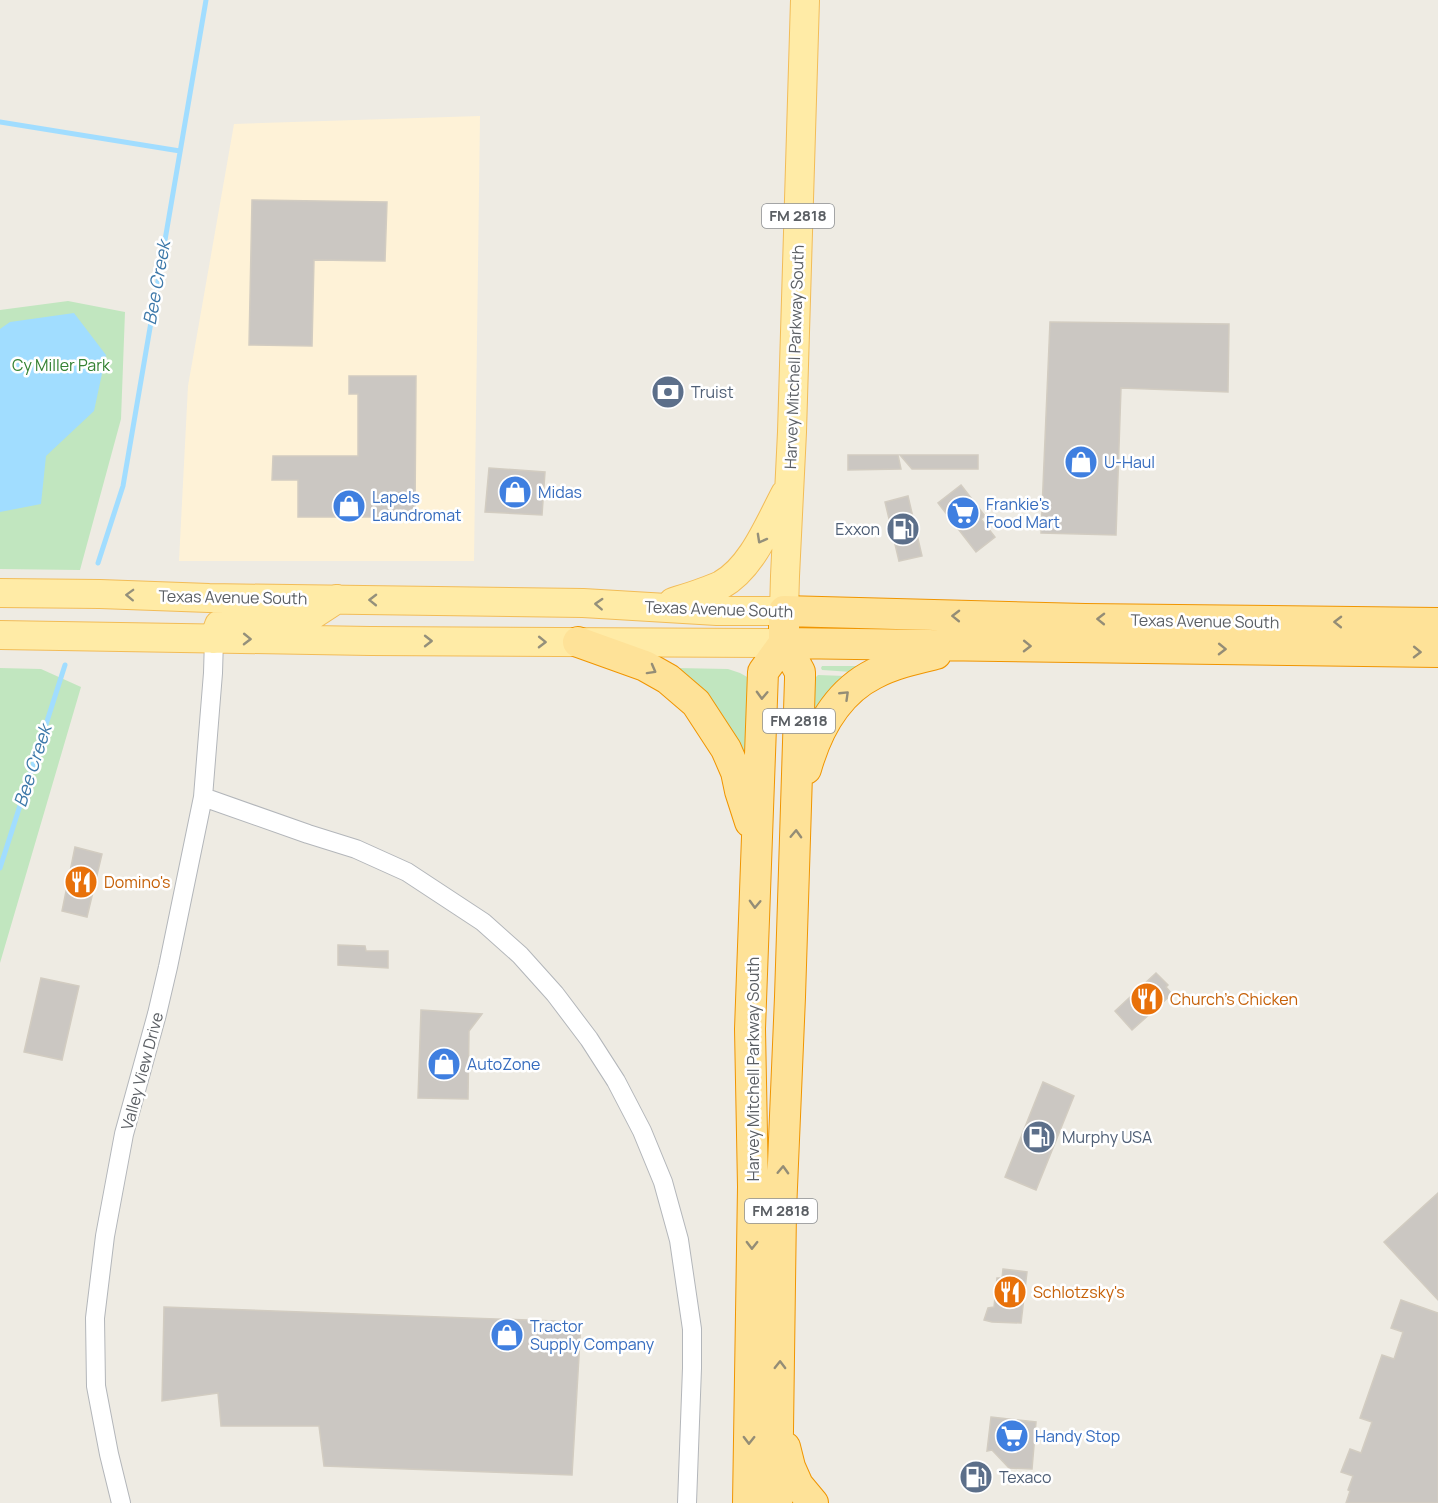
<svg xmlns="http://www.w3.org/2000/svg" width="1438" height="1503" viewBox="0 0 1438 1503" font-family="Manrope,sans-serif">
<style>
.commercial{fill:#fef2d7}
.green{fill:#c1e6bf}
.water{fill:#a1ddff}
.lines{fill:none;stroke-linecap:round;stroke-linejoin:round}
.stream{stroke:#a1ddff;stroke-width:5}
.building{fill:#cbc7c2;stroke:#d2ccc1;stroke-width:1.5}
.minor-casing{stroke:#b3b6ba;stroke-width:20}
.primary-casing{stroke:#f2bc57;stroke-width:30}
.trunk-casing{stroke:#f09500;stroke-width:32}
.minor{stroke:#fff;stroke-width:18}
.primary{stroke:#ffeba6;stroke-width:28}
.trunk{stroke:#fee298;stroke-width:30}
.oneway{stroke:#94907b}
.oneway2{stroke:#948d76}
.labels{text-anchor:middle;stroke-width:5;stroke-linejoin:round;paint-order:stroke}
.shield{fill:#fff;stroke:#8c8f92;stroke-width:1.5}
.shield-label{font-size:15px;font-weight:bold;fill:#5b5f64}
.street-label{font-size:16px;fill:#5b5f64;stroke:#fff}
.park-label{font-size:16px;fill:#358233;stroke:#fff}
.service-label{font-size:16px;fill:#4e5e75;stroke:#fff;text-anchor:start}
.shop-label{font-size:16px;fill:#366cbe;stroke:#fff;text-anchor:start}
.food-label{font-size:16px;fill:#c56008;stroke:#fff;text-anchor:start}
.water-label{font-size:18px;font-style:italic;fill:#3c78a9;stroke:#fff}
</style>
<rect width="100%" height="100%" fill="#eeebe3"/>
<!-- commercial -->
<path class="commercial" d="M480,116L474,561H179L188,386L234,124Z"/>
<!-- green -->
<path class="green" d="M68,301L125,312L121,419L80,570L0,569V310Z
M822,666H860L852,672L822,670L821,668Z
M0,668L41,669L81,687L0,963Z
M676,668L728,669L740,673L749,678L747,769Z
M818,675L845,676L814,723L808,678L816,677Z"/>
<!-- water -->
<path class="water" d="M74,313L106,355L94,411L46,456L41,504L0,512V329L10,322Z"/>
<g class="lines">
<!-- stream -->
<path class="stream" d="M0,122L180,151
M98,563L123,486L206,0
M0,868L65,665"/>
</g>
<!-- building -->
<path class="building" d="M252,200L387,202L385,261L314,260L312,346L249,345Z
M1050,322L1229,324L1228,392L1121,388L1116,535L1041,533Z
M349,376H416L415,517H298V480H272L273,456H358V394H349Z
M848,455H898L901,469L848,470Z
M900,455H978V469H912Z
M489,468L545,472L542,515L485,512Z
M961,485L985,516L981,519L995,537L976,552L938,503Z
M908,496L922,556L899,561L885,502Z
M75,847L102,854L87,917L62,911Z
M338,945L365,946L366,951H388V968L338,965Z
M1156,973L1168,985L1166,987L1172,994L1132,1030L1115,1011Z
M41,978L79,986L62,1060L24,1052Z
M421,1010L482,1014L469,1031L468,1099L418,1098Z
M1043,1082L1074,1096L1036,1190L1005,1177Z
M1438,1193V1300L1384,1242Z
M1003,1269L1027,1272L1021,1323L992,1322L984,1320L988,1308L994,1307L997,1278H1002Z
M1401,1300L1438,1313V1503H1346L1350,1491L1348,1490L1353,1476L1341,1472L1350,1449L1361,1453L1372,1422L1360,1418L1382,1355L1394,1359L1403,1332L1391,1328Z
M164,1307L581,1322L572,1475L324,1466L319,1426H221L218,1393L162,1401Z
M991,1417L1036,1422L1032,1469L1009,1468L992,1450L987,1451Z"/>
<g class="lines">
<!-- minor casing -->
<g class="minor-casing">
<path id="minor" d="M203,797L308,834L356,849L407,872L483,922L520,955L555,994L589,1039L616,1081L642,1131L663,1182L679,1240L692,1329V1368L687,1503
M121,1503L109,1454L96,1386L95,1318L105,1236L124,1134L157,1014L168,967L203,797L213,673L214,639"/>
</g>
<!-- primary casing -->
<g class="primary-casing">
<path id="primary" d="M0,593L100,594L209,598L583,603L717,611H784L785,576L792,432L805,0
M673,602C689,597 706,592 721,585C752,568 769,524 785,494
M0,635L370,641L784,643
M214,639L219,625L236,619L305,620L337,599"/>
</g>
<!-- trunk casing -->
<g class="trunk-casing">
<path id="trunk" d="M578,642L645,666L668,679L696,703L726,749L736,772L740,791L750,822
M784,643L1438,652
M806,769C817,730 836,693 874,674C893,664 915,659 936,654
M785,1447L790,1467L798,1485L813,1503
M748,1503L753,1187L750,1029L763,672L784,643
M777,1503L781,1211L790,997L800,679V672L784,643V611L1085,619L1438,623"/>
</g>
<!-- minor -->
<use href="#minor" class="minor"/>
<!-- primary -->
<use href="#primary" class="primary"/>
<!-- trunk -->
<use href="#trunk" class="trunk"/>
</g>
<!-- one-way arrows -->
<defs><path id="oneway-chevron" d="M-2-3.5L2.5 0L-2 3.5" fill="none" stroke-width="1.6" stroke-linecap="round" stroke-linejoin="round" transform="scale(1.5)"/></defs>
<g class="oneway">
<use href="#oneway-chevron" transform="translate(761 539) rotate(119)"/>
<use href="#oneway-chevron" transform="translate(130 595) rotate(-178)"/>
<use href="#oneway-chevron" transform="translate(373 600) rotate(-179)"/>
<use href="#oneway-chevron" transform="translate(599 604) rotate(-177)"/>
<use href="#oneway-chevron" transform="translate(247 639) rotate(1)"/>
<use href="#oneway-chevron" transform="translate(428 641)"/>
<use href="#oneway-chevron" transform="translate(542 642) rotate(1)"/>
</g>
<g class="oneway2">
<use href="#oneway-chevron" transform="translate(956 616) rotate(-179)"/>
<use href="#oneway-chevron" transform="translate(1101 619) rotate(-179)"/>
<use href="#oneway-chevron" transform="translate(1338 622) rotate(-179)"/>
<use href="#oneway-chevron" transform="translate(1027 646) rotate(1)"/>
<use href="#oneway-chevron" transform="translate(1222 649) rotate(1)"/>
<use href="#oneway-chevron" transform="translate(1417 652) rotate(1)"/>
<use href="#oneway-chevron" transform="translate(652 670) rotate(29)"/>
<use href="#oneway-chevron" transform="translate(762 695) rotate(92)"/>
<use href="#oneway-chevron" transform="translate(845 695) rotate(-44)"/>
<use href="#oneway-chevron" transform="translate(796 834) rotate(-88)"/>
<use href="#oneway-chevron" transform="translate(755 904) rotate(92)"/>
<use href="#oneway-chevron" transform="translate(783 1170) rotate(-88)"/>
<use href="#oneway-chevron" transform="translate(752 1245) rotate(91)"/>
<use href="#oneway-chevron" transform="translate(780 1365) rotate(-89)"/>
<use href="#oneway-chevron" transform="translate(749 1440) rotate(91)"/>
</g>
<!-- icons -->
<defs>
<g id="bank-disc" transform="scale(1.725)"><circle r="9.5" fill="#5c6f8a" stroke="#fff"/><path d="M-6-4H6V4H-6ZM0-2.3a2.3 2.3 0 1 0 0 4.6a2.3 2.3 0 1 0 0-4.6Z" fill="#fff"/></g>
<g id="shop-disc" transform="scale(1.725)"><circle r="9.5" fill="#3f7fe0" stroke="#fff"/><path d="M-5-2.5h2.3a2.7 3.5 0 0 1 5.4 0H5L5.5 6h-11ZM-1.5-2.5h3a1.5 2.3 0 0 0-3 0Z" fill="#fff"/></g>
<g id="supermarket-disc" transform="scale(1.725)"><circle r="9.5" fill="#3f7fe0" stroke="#fff"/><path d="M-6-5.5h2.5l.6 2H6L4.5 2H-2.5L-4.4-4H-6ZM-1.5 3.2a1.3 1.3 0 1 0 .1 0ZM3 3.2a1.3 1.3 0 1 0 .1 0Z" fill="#fff"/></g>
<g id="fuel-disc" transform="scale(1.725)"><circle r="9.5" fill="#5c6f8a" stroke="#fff"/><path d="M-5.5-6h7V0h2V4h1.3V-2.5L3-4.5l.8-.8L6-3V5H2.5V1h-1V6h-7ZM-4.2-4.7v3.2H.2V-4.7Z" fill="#fff"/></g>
<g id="restaurant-disc" transform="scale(1.725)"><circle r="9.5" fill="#e8710a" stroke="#fff"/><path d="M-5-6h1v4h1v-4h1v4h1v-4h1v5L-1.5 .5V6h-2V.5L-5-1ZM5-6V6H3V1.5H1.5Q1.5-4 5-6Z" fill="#fff"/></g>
</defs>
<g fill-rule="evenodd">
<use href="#bank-disc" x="668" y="392"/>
<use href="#shop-disc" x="1081" y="462"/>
<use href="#shop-disc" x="515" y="492"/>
<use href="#shop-disc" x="349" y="506"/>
<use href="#supermarket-disc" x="963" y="513"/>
<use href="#fuel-disc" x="903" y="529"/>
<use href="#restaurant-disc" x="81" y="882"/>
<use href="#restaurant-disc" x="1147" y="999"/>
<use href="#shop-disc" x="444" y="1064"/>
<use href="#fuel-disc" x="1039" y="1137"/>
<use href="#restaurant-disc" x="1010" y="1292"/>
<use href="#shop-disc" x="507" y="1335"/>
<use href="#supermarket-disc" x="1012" y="1436"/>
<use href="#fuel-disc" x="976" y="1477"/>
</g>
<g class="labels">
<!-- shield labels -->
<g class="shield">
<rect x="762" y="204" width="72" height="24" rx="4.5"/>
<rect x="763" y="709" width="72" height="24" rx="4.5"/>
<rect x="745" y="1199" width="72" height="24" rx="4.5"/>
</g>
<g class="shield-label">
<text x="798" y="221">FM 2818</text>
<text x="799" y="726">FM 2818</text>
<text x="781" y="1216">FM 2818</text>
</g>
<!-- street labels -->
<g class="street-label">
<text transform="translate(794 357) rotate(-88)" y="6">Harvey Mitchell Parkway South</text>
<text transform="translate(233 597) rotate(1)" y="6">Texas Avenue South</text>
<text transform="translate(719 609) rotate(2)" y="6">Texas Avenue South</text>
<text transform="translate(1205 621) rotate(1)" y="6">Texas Avenue South</text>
<text transform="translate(753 1069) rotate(-90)" y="6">Harvey Mitchell Parkway South</text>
<text transform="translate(142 1071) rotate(-75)" y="6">Valley View Drive</text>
</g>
<!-- park labels -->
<g class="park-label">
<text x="61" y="371">Cy Miller Park</text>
</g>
<!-- service labels -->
<g class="service-label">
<text x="691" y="398">Truist</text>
<text x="880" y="535" text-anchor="end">Exxon</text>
<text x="1062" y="1143">Murphy USA</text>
<text x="999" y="1483">Texaco</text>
</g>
<!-- shop labels -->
<g class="shop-label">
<text x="1104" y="468">U-Haul</text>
<text x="538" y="498">Midas</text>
<text x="372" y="503">Lapels<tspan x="372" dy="18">Laundromat</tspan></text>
<text x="986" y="510">Frankie's<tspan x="986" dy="18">Food Mart</tspan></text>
<text x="467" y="1070">AutoZone</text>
<text x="530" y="1332">Tractor<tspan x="530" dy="18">Supply Company</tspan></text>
<text x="1035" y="1442">Handy Stop</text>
</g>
<!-- food labels -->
<g class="food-label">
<text x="104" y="888">Domino's</text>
<text x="1170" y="1005">Church's Chicken</text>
<text x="1033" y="1298">Schlotzsky's</text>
</g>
<!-- water labels -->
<g class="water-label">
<text transform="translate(157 283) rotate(-80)" y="6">Bee Creek</text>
<text transform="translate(33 766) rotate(-72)" y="6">Bee Creek</text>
</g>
</g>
</svg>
